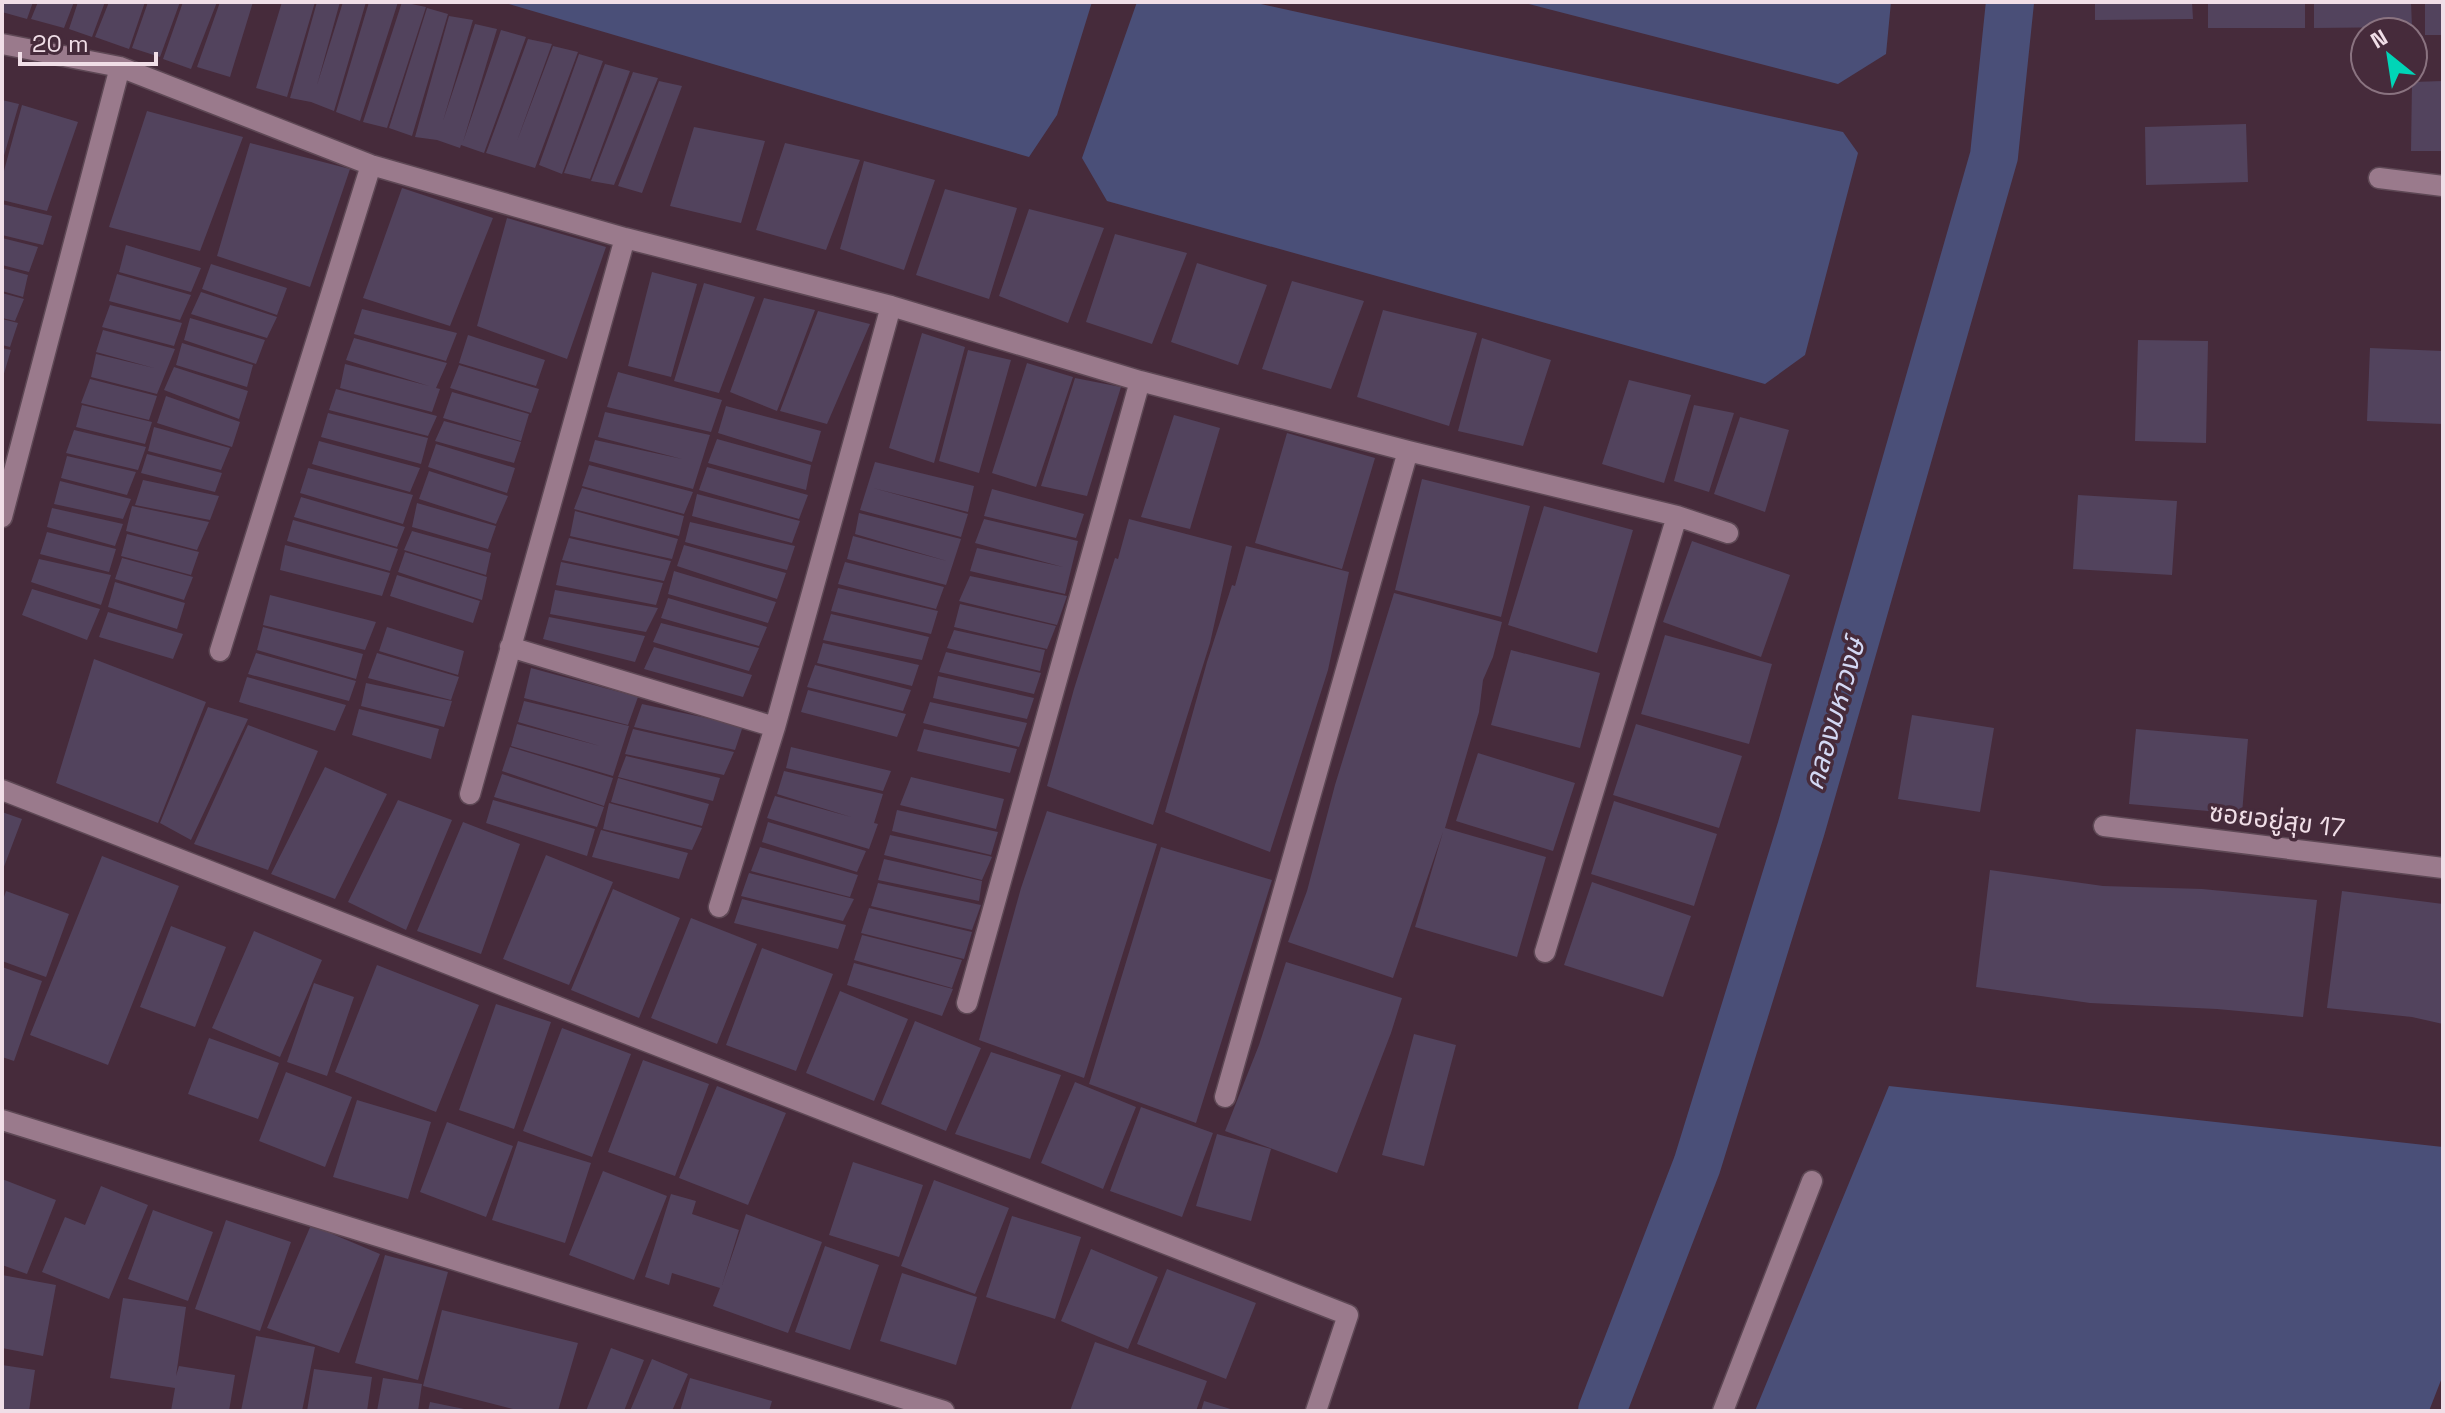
<svg xmlns="http://www.w3.org/2000/svg" width="2445" height="1413" viewBox="0 0 2445 1413" font-family="'Space Grotesk','Noto Sans Thai',sans-serif">
<style>
.water{fill:#4a4f78}
.lines{fill:none;stroke-linecap:round;stroke-linejoin:round}
.canal{stroke:#4a4f78;stroke-width:48}
.building{fill:#52435d}
.service-casing{stroke:#5e4855;stroke-width:23}
.minor-casing{stroke:#5e4855;stroke-width:23}
.service{stroke:#9a7a8c;stroke-width:20}
.minor{stroke:#9a7a8c;stroke-width:20}
.labels{text-anchor:middle;stroke-width:7;stroke-linejoin:round;paint-order:stroke}
.street-label{font-size:26px;fill:#f0dee7;stroke:#462b3b}
.water-label{font-size:28px;font-style:italic;fill:#d3d8f4;stroke:#462b3b}
</style>
<rect width="100%" height="100%" fill="#462b3b"/>
<!-- water -->
<path class="water" d="M502,2H1092L1057,115L1029,157Z
M1137,2H1252L1843,132L1858,153L1805,355L1765,384L1107,201L1082,158Z
M1521,2H1891L1886,54L1838,84Z
M1889,1086L2443,1147V1375L2429,1411H1755Z"/>
<g class="lines">
<!-- canal -->
<path class="canal" d="M1602,1411L1697,1165L1801,829L1994,156L2010,2"/>
</g>
<!-- building -->
<path class="building" d="M2,2H33L27,19L2,12Z
M38,2H74L64,28L31,19Z
M78,2H105L92,37L69,29Z
M109,2H145L129,49L95,37Z
M148,2H180L160,57L132,48Z
M183,2H217L191,69L163,59Z
M220,2H253L230,77L197,67Z
M282,2H315L287,97L256,88Z
M317,2H340L317,85L343,2H366L334,111L311,102L290,98Z
M369,2H398L360,121L336,112Z
M402,2L426,7L387,128L363,122Z
M2095,2H2192L2193,19L2095,20Z
M2208,2H2305V28H2208Z
M2314,2H2411L2412,27L2314,28Z
M2425,2H2443V35H2425Z
M427,8L448,14L412,136L389,128Z
M449,16L473,20L443,121L475,24L497,29L463,142L501,30L526,37L484,153L461,145L460,148L437,140L415,137Z
M528,39L552,44L517,141L553,46L578,52L535,168L486,153Z
M579,54L603,61L562,174L539,165Z
M605,64L630,71L590,179L564,173Z
M633,72L658,78L614,185L591,181Z
M659,81L682,86L642,193L618,186Z
M2443,81V151H2411L2412,82Z
M2,100L19,104L3,159L2,158Z
M22,105L78,122L47,211L2,200V178Z
M147,111L243,137L200,251L109,227Z
M2246,124L2248,182L2146,185L2145,127Z
M694,127L765,141L741,223L670,206Z
M250,143L350,169L310,287L217,256Z
M785,143L860,160L826,250L756,230Z
M864,161L935,180L904,270L840,249Z
M402,188L493,218L450,326L363,298Z
M945,189L1017,208L989,299L916,275Z
M2,204L52,216L43,245L2,235Z
M1029,209L1104,228L1068,323L999,296Z
M507,218L606,247L567,359L477,326Z
M1115,234L1187,253L1152,344L1086,322Z
M2,238L38,247L29,272L2,265Z
M126,245L201,268L191,292L119,272Z
M1197,263L1267,285L1238,365L1171,342Z
M211,264L287,288L277,315L202,289Z
M2,268L28,275L23,297L2,291Z
M652,272L697,284L671,377L628,366Z
M117,274L191,295L180,320L109,301Z
M1292,281L1364,301L1331,389L1262,369Z
M704,283L755,297L719,393L674,381Z
M201,292L277,317L267,338L191,314Z
M2,293L24,299L15,321L2,318Z
M764,298L815,310L777,411L730,392Z
M110,305L182,323L174,346L102,327Z
M362,309L457,333L446,361L354,334Z
M1383,310L1477,333L1449,426L1357,397Z
M818,311L870,324L827,424L780,411Z
M190,318L265,340L256,364L184,340Z
M2,319L18,323L10,347L2,345Z
M103,330L175,349L157,394L91,377L96,354L154,368L96,352Z
M922,333L965,347L934,463L889,448Z
M468,335L545,360L536,386L459,363Z
M354,338L447,363L436,388L440,389L432,412L340,388L345,364L429,386L346,360Z
M1482,338L1551,360L1523,446L1458,431Z
M2138,340L2208,341L2206,443L2135,441Z
M182,343L253,365L247,387L176,365Z
M2,348L11,350L3,377L2,376Z
M2370,348L2443,351V424L2367,421Z
M968,350L1011,360L979,473L939,461Z
M1027,363L1073,377L1036,487L992,473Z
M459,365L539,389L531,413L450,388Z
M174,367L248,391L239,419L164,390Z
M618,372L722,400L711,432L607,407Z
M1075,378L1121,387L1087,496L1041,486Z
M90,379L157,396L149,420L81,403Z
M1629,380L1691,395L1664,483L1602,464Z
M336,389L437,416L428,436L329,410Z
M452,392L529,414L521,441L443,418Z
M166,396L240,422L232,447L157,423Z
M82,405L152,422L145,444L76,427Z
M1694,405L1734,413L1709,492L1674,481Z
M726,406L821,431L812,462L718,433Z
M605,412L710,435L693,489L589,461L595,440L682,459L598,437Z
M328,413L428,438L421,464L321,437Z
M1174,415L1220,428L1190,529L1141,517Z
M1740,417L1789,430L1765,512L1714,494Z
M444,421L521,442L514,463L435,441Z
M154,427L230,448L221,470L148,451Z
M74,430L146,447L138,470L66,453Z
M1287,433L1375,458L1342,569L1255,543Z
M717,439L811,465L806,490L708,463Z
M319,441L420,468L410,492L312,464Z
M436,444L515,468L507,493L428,467Z
M147,454L222,473L215,492L141,473Z
M67,456L136,472L127,495L61,478Z
M875,462L974,486L968,512L873,488L968,514L961,537L860,510Z
M589,465L693,492L684,514L582,486Z
M707,467L808,495L799,519L699,490Z
M308,468L413,495L403,524L300,493Z
M429,471L508,496L496,524L419,499Z
M1422,479L1530,506L1501,617L1395,590Z
M143,480L219,496L210,520L135,505Z
M60,481L131,499L123,519L54,504Z
M582,488L684,516L679,536L574,509Z
M992,489L1084,514L1076,538L984,516Z
M697,494L800,521L792,543L692,516Z
M2078,495L2177,501L2172,575L2073,569Z
M301,497L405,527L397,547L294,517Z
M417,503L496,526L488,549L412,527Z
M132,506L209,522L197,550L126,531Z
M1544,506L1633,530L1597,653L1508,625Z
M52,508L123,524L115,546L47,527Z
M575,511L678,539L672,559L570,536Z
M859,513L961,539L946,585L847,559L853,536L947,561L855,534Z
M984,519L1078,541L1065,594L970,571L977,548L1063,567L975,543Z
M1129,519L1232,546L1210,643L1153,825L1047,786L1074,689L1115,558L1118,559Z
M293,520L398,549L390,571L287,541Z
M690,522L795,546L787,570L685,542Z
M412,531L491,553L486,575L404,550Z
M47,532L116,549L109,572L40,554Z
M127,534L199,552L191,575L121,556Z
M569,538L671,561L664,581L562,560Z
M1692,541L1790,575L1761,657L1663,622Z
M285,545L390,573L382,596L280,570Z
M684,545L786,573L777,599L677,566Z
M1246,546L1349,572L1328,670L1270,852L1165,812L1207,662L1232,585L1235,586Z
M405,552L487,577L482,600L398,572Z
M122,558L193,577L184,600L115,579Z
M39,559L111,575L101,605L31,582Z
M561,562L663,583L656,605L556,585Z
M845,562L944,587L936,609L838,584Z
M674,571L776,602L768,623L668,594Z
M397,575L480,601L473,623L390,596Z
M970,576L1067,596L1057,625L959,601Z
M115,582L185,603L177,629L108,607Z
M838,588L938,611L931,634L831,611Z
M32,589L100,609L87,640L22,615Z
M555,590L658,608L646,632L550,614Z
M1394,593L1502,622L1493,657L1483,680L1479,712L1445,828L1546,857L1517,957L1415,927L1443,832L1393,978L1288,942L1307,891L1335,785Z
M270,595L376,622L365,650L263,625Z
M668,598L767,627L759,646L661,618Z
M960,604L1056,626L1047,649L954,627Z
M108,612L183,634L173,659L99,637Z
M831,614L929,637L922,660L823,640Z
M549,617L645,636L635,662L543,639Z
M661,623L759,648L749,671L653,642Z
M263,627L363,654L356,679L257,650Z
M387,627L464,651L458,675L379,651Z
M954,630L1045,650L1040,671L947,648Z
M1665,635L1772,664L1749,744L1641,714Z
M823,643L919,665L912,686L817,663Z
M654,647L752,675L743,697L644,669Z
M1511,650L1600,673L1580,748L1491,725Z
M946,652L1041,673L1034,694L939,672Z
M256,653L356,681L349,701L248,674Z
M377,653L459,677L451,700L368,678Z
M94,659L206,702L158,823L56,783Z
M815,665L911,690L903,711L807,687Z
M531,668L638,697L628,725L524,698Z
M938,676L1034,698L1027,719L933,698Z
M247,677L346,705L335,731L239,702Z
M366,683L452,701L444,727L361,706Z
M808,690L906,714L897,737L801,712Z
M524,701L629,726L613,776L511,746L517,724L600,746L518,722Z
M930,702L1027,723L1019,747L923,723Z
M642,704L743,726L735,750L634,727Z
M208,707L248,719L191,840L160,823Z
M359,709L439,729L431,759L352,735Z
M1912,715L1994,728L1980,812L1898,799Z
M1636,724L1742,756L1719,828L1613,795Z
M248,725L318,751L268,870L194,844Z
M633,729L734,752L724,775L625,754Z
M924,729L1017,749L1010,773L917,751Z
M2136,729L2248,739L2242,814L2129,804Z
M510,747L613,778L604,806L502,771Z
M791,747L891,771L883,791L786,768Z
M1478,753L1575,783L1553,851L1456,821Z
M626,756L720,778L713,801L618,777Z
M325,767L387,794L335,899L271,874Z
M784,771L883,794L874,823L878,824L869,849L767,818L775,796L851,817L777,794Z
M502,774L604,807L597,827L494,797Z
M911,777L1004,799L996,829L900,805Z
M618,778L709,804L702,826L611,802Z
M398,800L452,820L406,930L348,902Z
M493,800L595,829L587,856L486,823Z
M1614,801L1717,834L1694,906L1591,874Z
M609,803L702,828L692,850L603,829Z
M897,810L998,832L991,855L892,831Z
M1047,811L1157,844L1084,1078L979,1040L1021,888Z
M2,812L22,819L2,872Z
M463,822L520,844L481,954L417,931Z
M768,822L866,851L857,872L762,842Z
M601,830L688,853L679,879L592,857Z
M890,835L989,856L992,857L982,880L884,855Z
M760,847L858,875L850,897L751,871Z
M1161,847L1272,880L1196,1123L1089,1084Z
M546,855L613,882L569,985L503,959Z
M102,856L179,886L108,1065L30,1035Z
M884,859L982,881L979,901L878,880Z
M1990,870L2103,886L2202,889L2317,900L2303,1017L2217,1009L2090,1003L1976,987Z
M749,873L854,899L843,921L741,896Z
M1592,882L1691,916L1663,997L1564,965Z
M878,883L981,905L972,930L871,906Z
M613,889L680,918L639,1018L571,990Z
M6,891L69,914L46,977L2,961V903Z
M2342,891L2443,904V1024L2412,1017L2327,1008Z
M742,899L846,925L838,949L734,923Z
M869,908L972,932L964,959L861,933Z
M691,918L757,944L717,1044L651,1018Z
M171,926L226,947L195,1027L140,1007Z
M254,931L322,960L280,1057L212,1028Z
M862,935L962,960L952,988L854,960Z
M762,948L833,974L796,1071L726,1045Z
M1286,962L1402,998L1391,1033L1337,1173L1225,1131L1259,1045Z
M854,963L953,989L942,1016L847,985Z
M377,965L479,1005L436,1112L335,1072Z
M2,967L42,981L14,1061L2,1057Z
M314,983L354,997L327,1076L287,1062Z
M840,991L908,1019L874,1101L806,1073Z
M496,1004L551,1022L514,1129L459,1110Z
M915,1021L981,1048L946,1131L881,1104Z
M562,1028L631,1054L592,1157L523,1131Z
M1414,1034L1456,1045L1424,1166L1382,1155Z
M209,1038L279,1063L258,1119L188,1094Z
M991,1052L1061,1075L1030,1159L955,1134Z
M643,1060L709,1084L675,1176L608,1152Z
M286,1072L352,1097L325,1167L259,1141Z
M1075,1082L1136,1107L1103,1189L1041,1163Z
M717,1086L786,1113L748,1205L679,1178Z
M357,1100L431,1122L408,1199L333,1177Z
M1141,1107L1213,1133L1182,1217L1110,1191Z
M447,1122L513,1146L486,1217L420,1192Z
M1217,1134L1271,1149L1251,1221L1196,1206Z
M518,1141L591,1163L565,1243L492,1220Z
M853,1162L923,1185L899,1257L829,1235Z
M603,1171L667,1196L634,1280L569,1255Z
M2,1179L56,1200L27,1274L2,1265Z
M934,1180L1009,1208L975,1294L901,1266Z
M101,1186L148,1205L109,1299L42,1272L65,1217L85,1225Z
M671,1194L696,1201L692,1214L739,1230L722,1285L746,1214L822,1242L788,1333L713,1306L720,1288L672,1273L669,1285L645,1277Z
M153,1210L213,1232L188,1301L128,1279Z
M1012,1216L1081,1237L1055,1319L986,1297Z
M226,1220L291,1242L260,1331L195,1309Z
M311,1225L380,1254L339,1353L267,1328Z
M825,1246L879,1265L850,1350L795,1332Z
M1091,1249L1158,1277L1128,1349L1061,1321Z
M385,1255L448,1272L418,1380L355,1363Z
M1167,1269L1256,1303L1226,1379L1137,1344Z
M902,1273L977,1297L956,1365L880,1341Z
M2,1275L56,1285L43,1356L2,1348Z
M123,1298L186,1307L176,1376L179,1366L235,1375L229,1411H171L175,1388L110,1378Z
M442,1310L578,1343L558,1411H521L423,1386Z
M256,1336L315,1347L302,1411H241Z
M1095,1342L1207,1381L1196,1411H1070Z
M611,1348L644,1360L624,1411H586Z
M652,1359L688,1374L672,1411H630Z
M2,1365L35,1370L29,1411H2Z
M314,1369L372,1377L367,1411H307Z
M383,1378L422,1384L418,1411H377Z
M690,1378L772,1401L769,1411H680Z
M1204,1401L1234,1410V1411H1201Z
M430,1402L469,1410V1411H428Z"/>
<g class="lines">
<!-- service casing -->
<g class="service-casing">
<path id="service" d="M2379,178L2443,186
M1723,1411L1812,1181"/>
</g>
<!-- minor casing -->
<g class="minor-casing">
<path id="minor" d="M2,44L120,67L371,165L625,238L891,306L1140,381L1408,451L1677,516L1728,533
M2,517L120,67
M510,647L775,727
M220,651L371,165
M2,790L1348,1315L1316,1411
M470,794L625,238
M2104,826L2443,868
M719,907L775,727L891,306
M1545,952L1677,516
M967,1003L1140,381
M1225,1097L1408,451
M2,1120L944,1411"/>
</g>
<!-- service -->
<use href="#service" class="service"/>
<!-- minor -->
<use href="#minor" class="minor"/>
</g>
<g class="labels">
<!-- street labels -->
<g class="street-label">
<text transform="translate(2277 820) rotate(7)" y="9">ซอยอยู่สุข 17</text>
</g>
<!-- water labels -->
<g class="water-label">
<text transform="translate(1834 714) rotate(-74)" y="10">คลองมหาวงษ์</text>
</g>
</g>
<!-- border -->
<rect width="2445" height="1413" fill="none" stroke="#f0dee7" stroke-width="8"/>
<!-- north arrow -->
<g transform="translate(2389 56) rotate(330)"><circle r="38" fill="#462b3b" stroke="#8a7380" stroke-width="2"/>
<path d="M0-6L14 30L0 20L-14 30Z" fill="#00d5b7"/>
<text y="-12" font-size="22" font-weight="bold" text-anchor="middle" fill="#f0dee7">N</text>
</g>
<!-- scale -->
<path d="M20 52v12h136v-12" fill="none" stroke="#f0dee7" stroke-width="4"/>
<text x="32" y="52" font-size="24" fill="#f0dee7" stroke="#462b3b" stroke-width="6" paint-order="stroke">20 m</text>
</svg>
